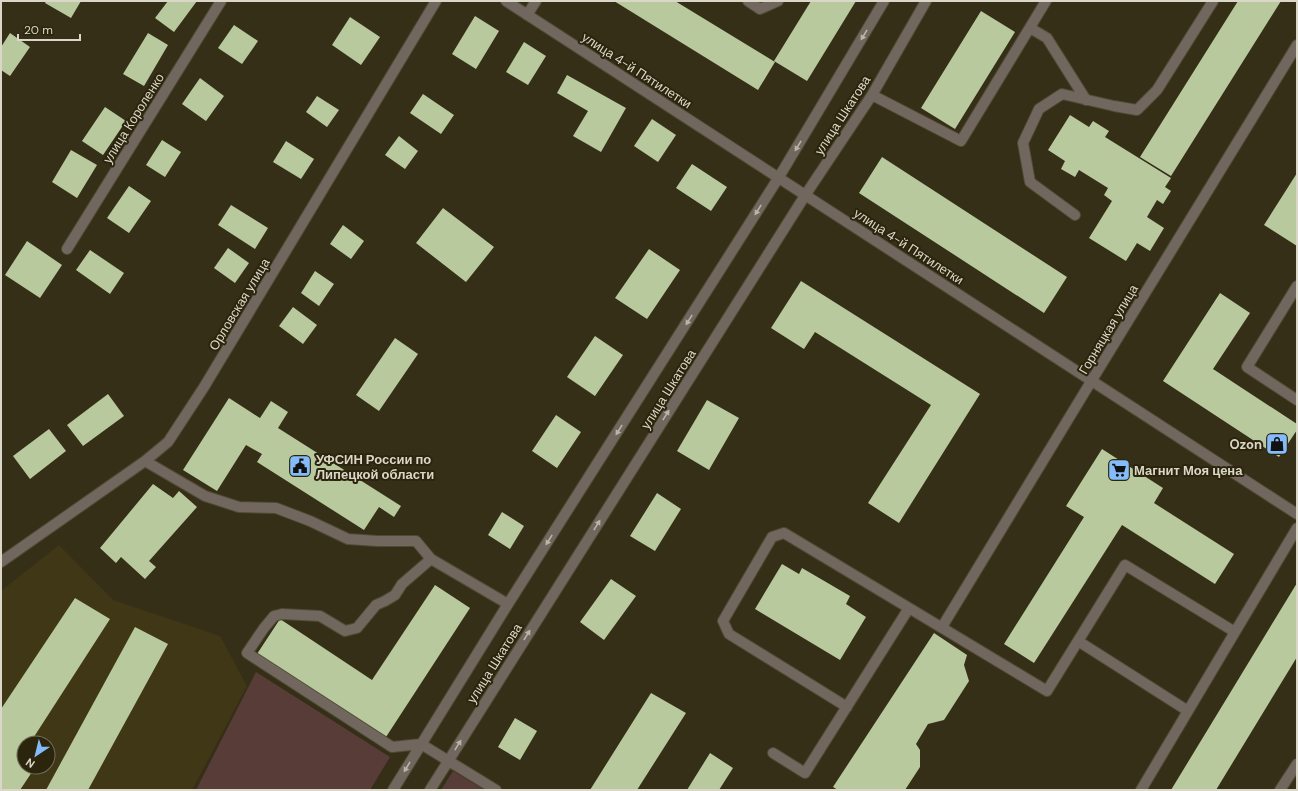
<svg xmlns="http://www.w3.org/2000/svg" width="1298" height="791" viewBox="0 0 1298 791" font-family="'DM Sans',sans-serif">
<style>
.built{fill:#403717;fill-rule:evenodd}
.green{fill:#573c38}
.building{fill:#b8c99e}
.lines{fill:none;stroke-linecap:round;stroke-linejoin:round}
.minor-casing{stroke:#504a33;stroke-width:12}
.minor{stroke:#71675f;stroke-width:10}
.oneway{fill:#bbb5a8}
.labels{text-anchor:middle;stroke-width:4;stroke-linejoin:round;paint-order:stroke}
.street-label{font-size:13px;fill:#dbd7c8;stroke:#2c250d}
.poi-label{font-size:13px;font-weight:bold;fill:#dbd7c8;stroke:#2c250d;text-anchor:start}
</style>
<rect width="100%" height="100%" fill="#362f17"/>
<!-- built -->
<path class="built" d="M59,545L113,600L220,636L247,686L192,790H1V591ZM24,743H48V767H24Z"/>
<!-- green -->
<path class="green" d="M256,672L390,757L370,790H196Z
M453,771L484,790H441Z"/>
<!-- building -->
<path class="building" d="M46,1H81L71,18L45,3Z
M168,1H197L174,32L155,18Z
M614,1H675L775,62L758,90Z
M811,1H856L807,81L774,61Z
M1238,1H1281L1171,176L1140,157Z
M981,11L1015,32L955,129L921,108Z
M475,16L499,31L476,69L452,54Z
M350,17L380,37L361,65L332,45Z
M234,25L258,41L242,64L218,48Z
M10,33L30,47L10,76L1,70V47Z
M148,33L168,45L144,86L123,74Z
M524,42L546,56L528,85L506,72Z
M567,75L626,108L601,152L573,136L588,111L557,93Z
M200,78L224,96L206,121L182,104Z
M423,94L454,115L441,134L410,113Z
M317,96L339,110L327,127L306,112Z
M105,107L126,121L103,155L82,141Z
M1070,115L1089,127L1093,121L1109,131L1105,137L1171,178L1165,187L1171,191L1163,204L1157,200L1147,217L1164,228L1150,251L1137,243L1126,261L1089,238L1112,201L1104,195L1108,188L1079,170L1075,177L1061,169L1065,161L1048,150Z
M652,119L676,135L658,162L634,146Z
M399,136L418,151L405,169L385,155Z
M162,140L181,152L165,177L146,165Z
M286,141L314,159L301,179L273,162Z
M71,150L97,165L77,198L52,182Z
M882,157L1067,277L1044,313L859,193Z
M692,164L727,187L711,211L676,188Z
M1297,173V246L1264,225Z
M129,186L151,201L129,233L107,218Z
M231,205L268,228L255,249L218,225Z
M443,208L494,247L466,282L416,243Z
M343,225L364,241L351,259L330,244Z
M27,241L62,265L40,298L5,275Z
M228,248L249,263L235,283L214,268Z
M649,249L680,270L647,319L615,298Z
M90,250L124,273L110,294L76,270Z
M315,271L334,284L319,306L301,293Z
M801,281L980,394L899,523L868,503L931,405L815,332L804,349L771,328Z
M1220,293L1250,313L1213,369L1297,424V430L1279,457L1163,381Z
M293,307L317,325L303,344L279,326Z
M595,336L623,355L595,396L567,377Z
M395,338L418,354L379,411L356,395Z
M108,394L124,416L83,446L67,425Z
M229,398L260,418L271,401L288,412L278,428L401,506L394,517L379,507L364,530L257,462L262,454L246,445L217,491L183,470Z
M707,400L739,418L709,470L677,451Z
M556,415L581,432L557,468L532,451Z
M49,429L66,451L30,479L13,456Z
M1102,449L1163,488L1154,503L1234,554L1215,584L1122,525L1034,663L1004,644L1084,517L1066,506Z
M153,484L173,498L179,491L197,507L149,561L156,567L145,579L121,557L116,563L100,548Z
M657,493L681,509L655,551L630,536Z
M502,512L524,526L510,549L488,535Z
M782,564L799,574L802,568L850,596L846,604L866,617L840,660L755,609Z
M611,579L636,596L604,640L580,622Z
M1297,583V657L1216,790H1171Z
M435,585L470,608L386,737L257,654L280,619L372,680Z
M75,598L110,619L30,743H24V752L18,762L32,772L20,790H1V709Z
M135,627L168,644L88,790H46Z
M934,633L967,655L964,665L969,681L944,720L928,724L916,744L920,750V767L905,790H838L833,787Z
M651,693L686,713L637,790H590Z
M515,718L537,731L520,760L498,747Z
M710,753L733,768L719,790H687Z"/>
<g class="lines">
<!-- minor casing -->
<g class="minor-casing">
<path id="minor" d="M506,1L1297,514
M748,1L760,9L778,1
M527,15L536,1
M1030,28L1047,38L1086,100
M872,95L961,141L1046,1
M1075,215L1030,182L1023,143L1039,109L1062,94L1114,106L1137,110L1157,90L1213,1
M67,249L221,1
M1297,286L1247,367L1297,400
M145,461L205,496L239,507L276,508L310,521L348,539L377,541H416L431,559L508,604
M1,562L145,461L168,442L204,387L436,1
M942,627L1092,380L1297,45
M1078,641L1188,711
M847,707L729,634L723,621L772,537L784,533L909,608
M421,744L392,747L247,653L264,628L274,616L282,614L320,616L345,631L357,628L376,605L385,601L395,595L402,584L431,559
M421,744L496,790
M773,753L805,773L909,608L1047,691L1125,565L1235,632L1297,528
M393,790L508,604L779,177L884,1
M430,790L806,194L872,95L926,1
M1141,790L1235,632
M1280,790L1297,764"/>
</g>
<!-- minor -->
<use href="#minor" class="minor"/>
</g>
<!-- one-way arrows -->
<defs><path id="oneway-solid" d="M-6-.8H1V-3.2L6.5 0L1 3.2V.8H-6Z"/></defs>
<g class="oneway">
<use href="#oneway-solid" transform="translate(864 35) rotate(121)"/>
<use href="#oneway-solid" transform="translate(798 146) rotate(121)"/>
<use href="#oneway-solid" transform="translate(758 210) rotate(122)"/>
<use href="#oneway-solid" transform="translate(689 320) rotate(122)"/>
<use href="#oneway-solid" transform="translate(666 415) rotate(-58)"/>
<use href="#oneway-solid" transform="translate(619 430) rotate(122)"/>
<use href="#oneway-solid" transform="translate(597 525) rotate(-58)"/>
<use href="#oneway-solid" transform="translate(549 540) rotate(122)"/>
<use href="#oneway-solid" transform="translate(527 635) rotate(-58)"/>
<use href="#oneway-solid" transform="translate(458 745) rotate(-58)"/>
<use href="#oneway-solid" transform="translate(407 767) rotate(121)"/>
</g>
<!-- icons -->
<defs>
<g id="shop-square" transform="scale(1.15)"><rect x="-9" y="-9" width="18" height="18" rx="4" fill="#84bcfb" stroke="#2c250d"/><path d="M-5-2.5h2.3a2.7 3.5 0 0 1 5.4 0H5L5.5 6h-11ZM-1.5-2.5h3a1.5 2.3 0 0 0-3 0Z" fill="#111"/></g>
<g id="civic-square" transform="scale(1.15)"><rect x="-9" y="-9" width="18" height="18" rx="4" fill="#84bcfb" stroke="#2c250d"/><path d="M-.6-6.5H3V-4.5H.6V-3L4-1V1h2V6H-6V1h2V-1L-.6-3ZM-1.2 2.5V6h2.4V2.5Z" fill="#111"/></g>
<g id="supermarket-square" transform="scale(1.15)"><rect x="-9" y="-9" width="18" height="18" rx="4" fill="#84bcfb" stroke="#2c250d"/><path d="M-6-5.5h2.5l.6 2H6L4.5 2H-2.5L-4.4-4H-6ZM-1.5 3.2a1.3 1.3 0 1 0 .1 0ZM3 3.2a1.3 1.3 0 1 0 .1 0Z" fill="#111"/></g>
</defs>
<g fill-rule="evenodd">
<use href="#shop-square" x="1277" y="444"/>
<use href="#civic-square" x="300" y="466"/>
<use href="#supermarket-square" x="1119" y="470"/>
</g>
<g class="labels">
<!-- street labels -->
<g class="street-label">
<text transform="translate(637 70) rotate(33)" y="5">улица 4-й Пятилетки</text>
<text transform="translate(842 115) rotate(-57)" y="5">улица Шкатова</text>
<text transform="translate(133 118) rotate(-58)" y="5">улица Короленко</text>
<text transform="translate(909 246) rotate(33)" y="5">улица 4-й Пятилетки</text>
<text transform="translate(239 304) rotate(-59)" y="5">Орловская улица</text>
<text transform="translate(1108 329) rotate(-59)" y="5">Горняцкая улица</text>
<text transform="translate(668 389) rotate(-58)" y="5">улица Шкатова</text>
<text transform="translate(494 663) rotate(-58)" y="5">улица Шкатова</text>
</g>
<!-- poi labels -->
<g class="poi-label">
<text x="1262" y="449" text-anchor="end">Ozon</text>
<text x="316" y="464">УФСИН России по<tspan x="316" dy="15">Липецкой области</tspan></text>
<text x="1134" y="475">Магнит Моя цена</text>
</g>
</g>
<!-- border -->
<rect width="1298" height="791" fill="none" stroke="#dbd7c8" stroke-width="4"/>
<!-- north arrow -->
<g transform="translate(36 755) rotate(215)"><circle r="19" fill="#2c250d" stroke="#726c58"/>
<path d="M0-3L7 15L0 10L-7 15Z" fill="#84bcfb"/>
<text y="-6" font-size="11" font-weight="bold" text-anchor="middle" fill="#dbd7c8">N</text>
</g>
<!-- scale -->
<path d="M18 34v6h62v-6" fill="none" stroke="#dbd7c8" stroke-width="2"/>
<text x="24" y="34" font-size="12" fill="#dbd7c8" stroke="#2c250d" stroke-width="3" paint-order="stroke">20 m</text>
</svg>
